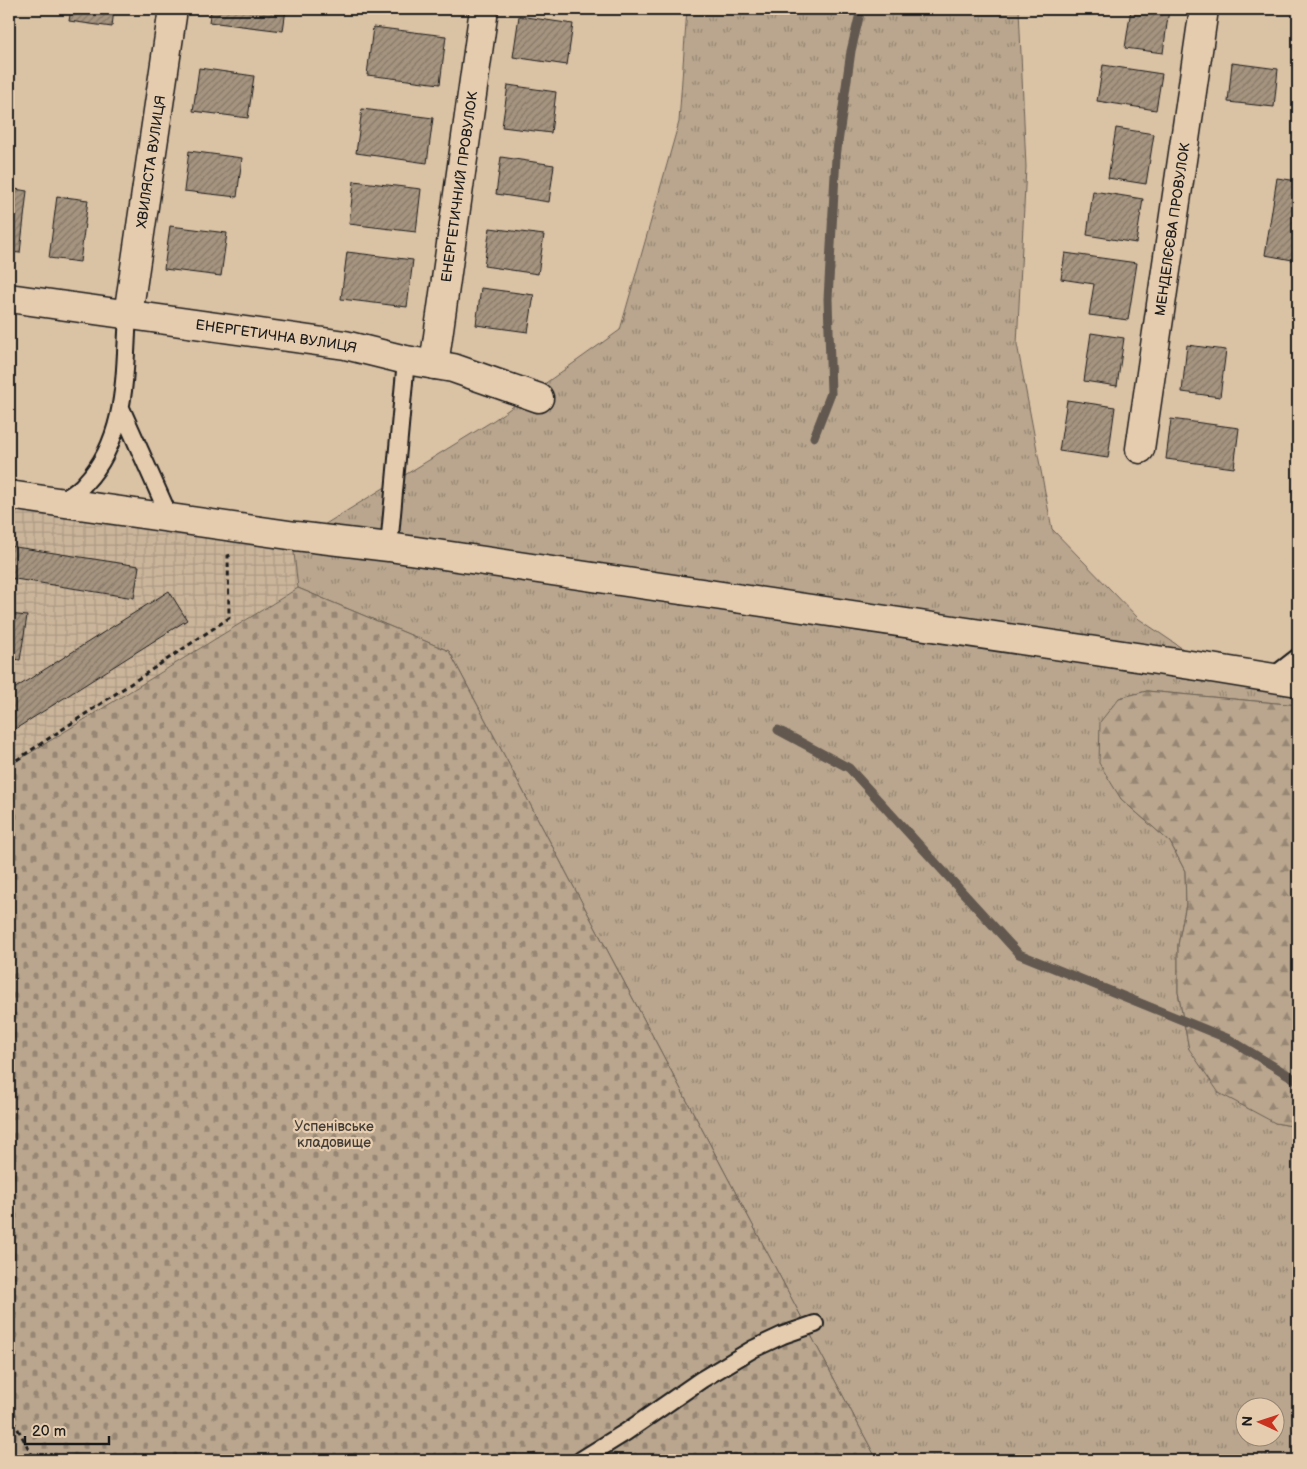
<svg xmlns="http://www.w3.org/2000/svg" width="1307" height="1469" viewBox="0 0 1307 1469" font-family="'Balsamiq Sans',sans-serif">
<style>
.industrial{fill:url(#industrial-grid)}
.grass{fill:url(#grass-tufts);stroke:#6b6155;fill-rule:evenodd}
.forest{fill:url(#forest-firs);stroke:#6b6155}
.cemetery{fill:url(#cemetery-stones);stroke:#6b6155}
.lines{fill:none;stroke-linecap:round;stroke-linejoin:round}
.stream{stroke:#62594f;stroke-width:9}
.building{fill:url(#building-hatch);stroke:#1c1c1c}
.lane-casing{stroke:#1c1c1c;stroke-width:20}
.street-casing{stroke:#1c1c1c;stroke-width:31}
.path{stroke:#1c1c1c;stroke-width:3;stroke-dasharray:5 4;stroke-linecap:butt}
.lane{stroke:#e6ccae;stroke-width:16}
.street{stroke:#e6ccae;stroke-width:28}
.labels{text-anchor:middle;stroke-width:4.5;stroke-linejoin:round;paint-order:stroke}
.street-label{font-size:14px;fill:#1c1c1c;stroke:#e6ccae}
.park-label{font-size:14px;fill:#443e38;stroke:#e6ccae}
</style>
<defs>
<pattern id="industrial-grid" width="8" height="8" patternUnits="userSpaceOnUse" patternTransform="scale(1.25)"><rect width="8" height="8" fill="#cab49a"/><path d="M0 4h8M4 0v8" fill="none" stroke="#ad9a84"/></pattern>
<pattern id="grass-tufts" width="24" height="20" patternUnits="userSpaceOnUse" patternTransform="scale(1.25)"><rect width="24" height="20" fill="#baa68e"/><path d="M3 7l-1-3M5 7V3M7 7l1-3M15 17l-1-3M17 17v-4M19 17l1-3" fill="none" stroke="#968673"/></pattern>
<pattern id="forest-firs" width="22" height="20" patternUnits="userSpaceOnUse" patternTransform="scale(1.25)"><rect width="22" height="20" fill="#baa68e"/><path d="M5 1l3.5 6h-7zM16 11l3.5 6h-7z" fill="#968673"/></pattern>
<pattern id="cemetery-stones" width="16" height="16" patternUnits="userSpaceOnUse" patternTransform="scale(1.25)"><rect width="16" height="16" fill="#baa68e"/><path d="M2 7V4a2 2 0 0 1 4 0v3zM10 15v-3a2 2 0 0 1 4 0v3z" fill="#968673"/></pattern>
<pattern id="building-hatch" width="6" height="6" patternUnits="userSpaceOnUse" patternTransform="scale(1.25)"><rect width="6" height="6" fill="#a5947f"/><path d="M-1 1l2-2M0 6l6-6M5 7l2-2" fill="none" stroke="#867867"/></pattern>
</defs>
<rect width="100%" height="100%" fill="#dac2a5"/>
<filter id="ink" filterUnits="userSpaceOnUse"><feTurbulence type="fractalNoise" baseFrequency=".02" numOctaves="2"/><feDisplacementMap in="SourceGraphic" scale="10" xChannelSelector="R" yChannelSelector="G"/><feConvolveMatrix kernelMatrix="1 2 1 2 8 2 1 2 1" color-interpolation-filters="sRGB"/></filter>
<g filter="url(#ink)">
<!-- industrial -->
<path class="industrial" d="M9,503L293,544L298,588L9,766Z"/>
<!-- grass -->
<path class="grass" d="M687,9H1019L1026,167L1017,344L1052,529L1139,619L1211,668L1298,690V705L1147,691L1119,698L1121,799L1170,842L1185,871L1186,904L1178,945V992L1189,1049L1275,1123L1298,1127V1460H877L449,651L298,588L293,544L494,420L620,330L679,122ZM1244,1406H1274V1436H1244Z"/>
<!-- forest -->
<path class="forest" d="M1147,691L1298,705V1127L1275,1123L1219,1093L1189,1049L1178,992V945L1186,904L1185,871L1170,842L1121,799L1099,763L1100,722L1119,698Z"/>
<!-- cemetery -->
<path class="cemetery" d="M298,588L449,651L877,1460H17L9,1445V766Z"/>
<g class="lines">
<!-- stream -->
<path class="stream" d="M814,437L831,393L828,299L836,157L851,51L861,9
M778,730L849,768L1019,954L1229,1039L1298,1081"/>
</g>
<!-- building -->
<path class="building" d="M23,9H48V12Z
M71,9H114L112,27L69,21Z
M211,9H286L283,31L209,22Z
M1131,9H1169L1163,53L1125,48Z
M519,16L573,24L567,65L513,57Z
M373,27L446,36L440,84L367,75Z
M1232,63L1278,69L1274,107L1228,102Z
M1103,65L1162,74L1156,110L1097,101Z
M199,68L254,76L248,118L193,111Z
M508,85L556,92L551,133L502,127Z
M362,109L433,118L427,163L356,153Z
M1116,128L1154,134L1146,184L1108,178Z
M189,151L242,158L237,197L184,191Z
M501,157L554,165L549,202L496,194Z
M1277,178L1298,181V261L1265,255Z
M354,181L421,189L416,232L349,224Z
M9,188L27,191L20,253L9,252Z
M1093,191L1143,199L1136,243L1087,235Z
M57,196L88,200L80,262L49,258Z
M170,226L227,233L221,276L164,269Z
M490,228L544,235L538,274L484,266Z
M347,252L413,260L407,307L341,299Z
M1065,253L1137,263L1128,320L1089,315L1094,284L1061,279Z
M481,288L534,295L528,332L476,325Z
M1091,333L1124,338L1117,386L1084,381Z
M1187,345L1226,350L1220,397L1182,392Z
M1067,400L1115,407L1108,458L1059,451Z
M1171,419L1239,428L1234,468L1166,459Z
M9,546L139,566L134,598L9,578Z
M169,591L187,620L9,733V692Z
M9,614L27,616L20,660L9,658Z"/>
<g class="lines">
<!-- lane casing -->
<g class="lane-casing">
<path id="lane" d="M121,408L170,518
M61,502C69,496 79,491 85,483C128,437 124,374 128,315
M389,547L406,360
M1271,678L1298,657
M581,1460L626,1432L701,1380L753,1349L783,1335L815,1324"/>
</g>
<!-- street casing -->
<g class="street-casing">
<g id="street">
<path id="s1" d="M9,298L345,345L406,360L453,368L539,398"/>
<path id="s2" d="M128,315L173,9"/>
<path id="s3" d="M434,365L484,9"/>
<path id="s4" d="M1140,449L1204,9"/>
<path d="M9,495L296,536L389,547L1211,668L1298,682"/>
</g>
</g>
<!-- path -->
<path class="path" d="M9,765L229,618L228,556L231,555
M9,1413L35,1460"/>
<!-- lane -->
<use href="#lane" class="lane"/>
<!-- street -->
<use href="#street" class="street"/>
</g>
</g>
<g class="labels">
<!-- street labels -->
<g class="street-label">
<text dy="5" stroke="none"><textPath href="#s2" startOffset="155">ХВИЛЯСТА ВУЛИЦЯ</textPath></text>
<text dy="5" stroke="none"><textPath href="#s3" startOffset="180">ЕНЕРГЕТИЧНИЙ ПРОВУЛОК</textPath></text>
<text dy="5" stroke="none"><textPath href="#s4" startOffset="222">МЕНДЕЛЄЄВА ПРОВУЛОК</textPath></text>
<text dy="5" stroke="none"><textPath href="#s1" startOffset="270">ЕНЕРГЕТИЧНА ВУЛИЦЯ</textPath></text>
</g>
<!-- park labels -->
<g class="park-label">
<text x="334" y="1131">Успенівське<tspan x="334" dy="16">кладовище</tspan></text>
</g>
</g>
<!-- margin -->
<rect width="1307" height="1469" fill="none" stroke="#e6ccae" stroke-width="30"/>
<rect x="15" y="15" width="1277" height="1439" fill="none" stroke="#1c1c1c" stroke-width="2" filter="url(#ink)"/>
<!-- north arrow -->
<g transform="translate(1260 1422) rotate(273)"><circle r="24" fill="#e6ccae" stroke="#958674"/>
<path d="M0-4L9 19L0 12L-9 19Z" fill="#c8321e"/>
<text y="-8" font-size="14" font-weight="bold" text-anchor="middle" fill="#1c1c1c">N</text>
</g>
<!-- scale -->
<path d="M25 1436v8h84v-8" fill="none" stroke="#1c1c1c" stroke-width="2.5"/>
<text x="32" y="1436" font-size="15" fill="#1c1c1c" stroke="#e6ccae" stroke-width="4" paint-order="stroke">20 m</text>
</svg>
